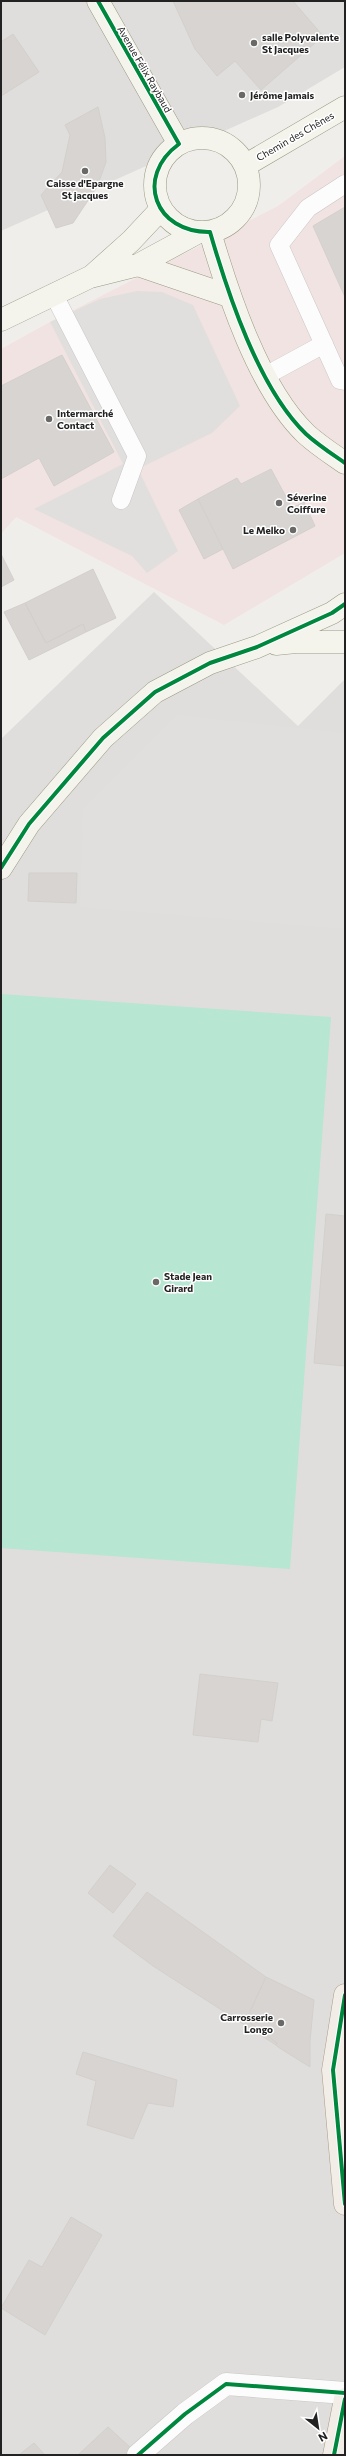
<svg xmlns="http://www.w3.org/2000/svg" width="346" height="2456" viewBox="0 0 346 2456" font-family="Commissioner,sans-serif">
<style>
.residential{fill:#dfdedc}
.commercial{fill:#f1e3e1}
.pitch{fill:#b7e6d2}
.parking{fill:#e0dfde}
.building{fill:#d7d4d2;stroke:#d3d0cc}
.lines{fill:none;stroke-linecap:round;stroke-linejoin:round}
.lane-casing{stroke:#c9c8c7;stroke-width:19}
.street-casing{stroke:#c9c8c7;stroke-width:23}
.secondary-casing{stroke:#999a82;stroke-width:23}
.primary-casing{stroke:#a79c86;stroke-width:23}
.lane{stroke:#fdfcfc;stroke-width:18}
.street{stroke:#fdfcfc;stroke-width:22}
.secondary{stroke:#f4f4ed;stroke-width:22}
.primary{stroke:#f3ede7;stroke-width:22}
.cycleway-casing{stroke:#fff;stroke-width:6}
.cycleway{stroke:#00873e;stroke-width:4}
.poi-dot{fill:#6a6968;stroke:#fff;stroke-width:1.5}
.labels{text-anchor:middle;stroke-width:3;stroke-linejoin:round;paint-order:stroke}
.poi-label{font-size:10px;font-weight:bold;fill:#222;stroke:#fff;text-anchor:start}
.street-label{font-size:10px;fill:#222;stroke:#fff}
</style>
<rect width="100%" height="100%" fill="#f0eeeb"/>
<!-- residential -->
<path class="residential" d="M1,1H345V67L278,107L1,231Z
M154,592L298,726L345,679V2455H1V739Z"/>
<!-- commercial -->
<path class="commercial" d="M345,156V553L224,625L16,517L1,534V349L50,322L278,206Z"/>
<!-- pitch -->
<path class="pitch" d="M1,994L331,1017L290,1569L1,1548Z"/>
<!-- parking -->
<path class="parking" d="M137,291L162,292L193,305L240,406L212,433L138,469L178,551L147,573L132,556L34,509L123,464L50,322L100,299Z
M178,715L345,733V929L80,907L83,810Z"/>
<!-- building -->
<path class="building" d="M173,1H293L323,36L261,90L235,61L217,76L195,49Z
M13,34L39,72L1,96V42Z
M98,107L105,138L106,162L97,187L73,223L56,228L41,195L62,172L70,135L65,125Z
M345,207V297L313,226Z
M62,355L114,452L54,486L39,458L1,479V386Z
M271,469L292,508L304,502L315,526L233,569L198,499L237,478L241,484Z
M198,499L223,549L204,559L179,510Z
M1,554L14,580L1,587Z
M93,569L116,618L86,632L83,624L46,643L25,603Z
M25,603L46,643L83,624L86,632L29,660L4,612Z
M29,873H77L76,903L28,901Z
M326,1214L345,1216V1366L314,1363Z
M200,1674L278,1683L272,1721L261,1719L258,1742L193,1735Z
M110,1865L136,1884L113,1913L88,1893Z
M147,1892L266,1977L246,2020L277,2043L276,2045L153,1966L113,1936Z
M266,1977L314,2000L310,2041V2067L278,2047L276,2045L277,2043L246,2020Z
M83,2052L177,2080L173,2107L148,2103L133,2139L87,2125L96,2081L76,2074Z
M71,2217L102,2235L45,2335L1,2308L29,2260L42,2267Z
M108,2427L132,2449L126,2455H78Z
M34,2443L45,2455H19Z"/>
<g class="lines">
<!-- lane casing -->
<g class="lane-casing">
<path id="lane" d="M345,184L308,208L279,245L340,380L345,381
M54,295L137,456L121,500
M265,376L324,344"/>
</g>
<!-- street casing -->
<g class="street-casing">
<path id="street" d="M138,2455L185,2414L226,2384L345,2393"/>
</g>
<!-- secondary casing -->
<g class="secondary-casing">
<path id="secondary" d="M98,1L179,144
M155 185a47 47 0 1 1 94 0a47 47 0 1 1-94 0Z
M246,165L345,107
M210,232C228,294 259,389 306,434C318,445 332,454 345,463
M138,265L229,296
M93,275L131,241L161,209
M1,320L90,277L138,265L197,233
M276,644L296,642H345
M1,868L29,824L103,738L155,692L210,663L257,647L332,613L345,604"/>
</g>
<!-- primary casing -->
<g class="primary-casing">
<path id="primary" d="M345,1995L333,2070L345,2204
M334,2455L345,2399"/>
</g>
<!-- lane -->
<use href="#lane" class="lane"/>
<!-- street -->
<use href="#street" class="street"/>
<!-- secondary -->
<use href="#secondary" class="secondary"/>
<!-- primary -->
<use href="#primary" class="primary"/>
<!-- cycleway casing -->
<g class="cycleway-casing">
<path id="cycleway" d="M98,1L179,144C134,177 155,233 210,232C228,294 259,389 306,434C318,445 332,454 345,463
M1,868L29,824L103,738L155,692L210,663L257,647L332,613L345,604
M345,1995L333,2070L345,2204
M138,2455L185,2414L226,2384L345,2393
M334,2455L345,2399"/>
</g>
<!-- cycleway -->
<use href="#cycleway" class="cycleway"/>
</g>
<!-- markers -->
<g class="poi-dot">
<circle cx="254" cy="43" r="4"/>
<circle cx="242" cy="95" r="4"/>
<circle cx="85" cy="171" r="4"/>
<circle cx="49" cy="419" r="4"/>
<circle cx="279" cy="503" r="4"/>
<circle cx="293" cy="530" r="4"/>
<circle cx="156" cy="1282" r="4"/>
<circle cx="281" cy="2023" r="4"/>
</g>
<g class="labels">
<!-- poi labels -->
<g class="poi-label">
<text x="262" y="41">salle Polyvalente<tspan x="262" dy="12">St Jacques</tspan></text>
<text x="250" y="99">Jérôme Jamais</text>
<text x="85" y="187" text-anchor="middle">Caisse d'Epargne<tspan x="85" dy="12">St jacques</tspan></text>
<text x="57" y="417">Intermarché<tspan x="57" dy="12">Contact</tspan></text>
<text x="287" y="501">Séverine<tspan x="287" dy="12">Coiffure</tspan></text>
<text x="285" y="534" text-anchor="end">Le Melko</text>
<text x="164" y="1280">Stade Jean<tspan x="164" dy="12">Girard</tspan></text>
<text x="273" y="2021" text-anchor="end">Carrosserie<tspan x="273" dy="12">Longo</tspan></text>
</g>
<!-- street labels -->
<g class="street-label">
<text transform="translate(145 69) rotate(60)" y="4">Avenue Félix Raybaud</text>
<text transform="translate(295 136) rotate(-30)" y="4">Chemin des Chênes</text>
</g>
</g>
<!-- border -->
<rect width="346" height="2456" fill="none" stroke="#222222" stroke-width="4"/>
<!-- north arrow -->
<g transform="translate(318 2428) rotate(150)" stroke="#ffffff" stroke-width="3" paint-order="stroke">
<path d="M0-3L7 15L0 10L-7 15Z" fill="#222222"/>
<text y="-6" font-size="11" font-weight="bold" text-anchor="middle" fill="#222222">N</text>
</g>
</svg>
